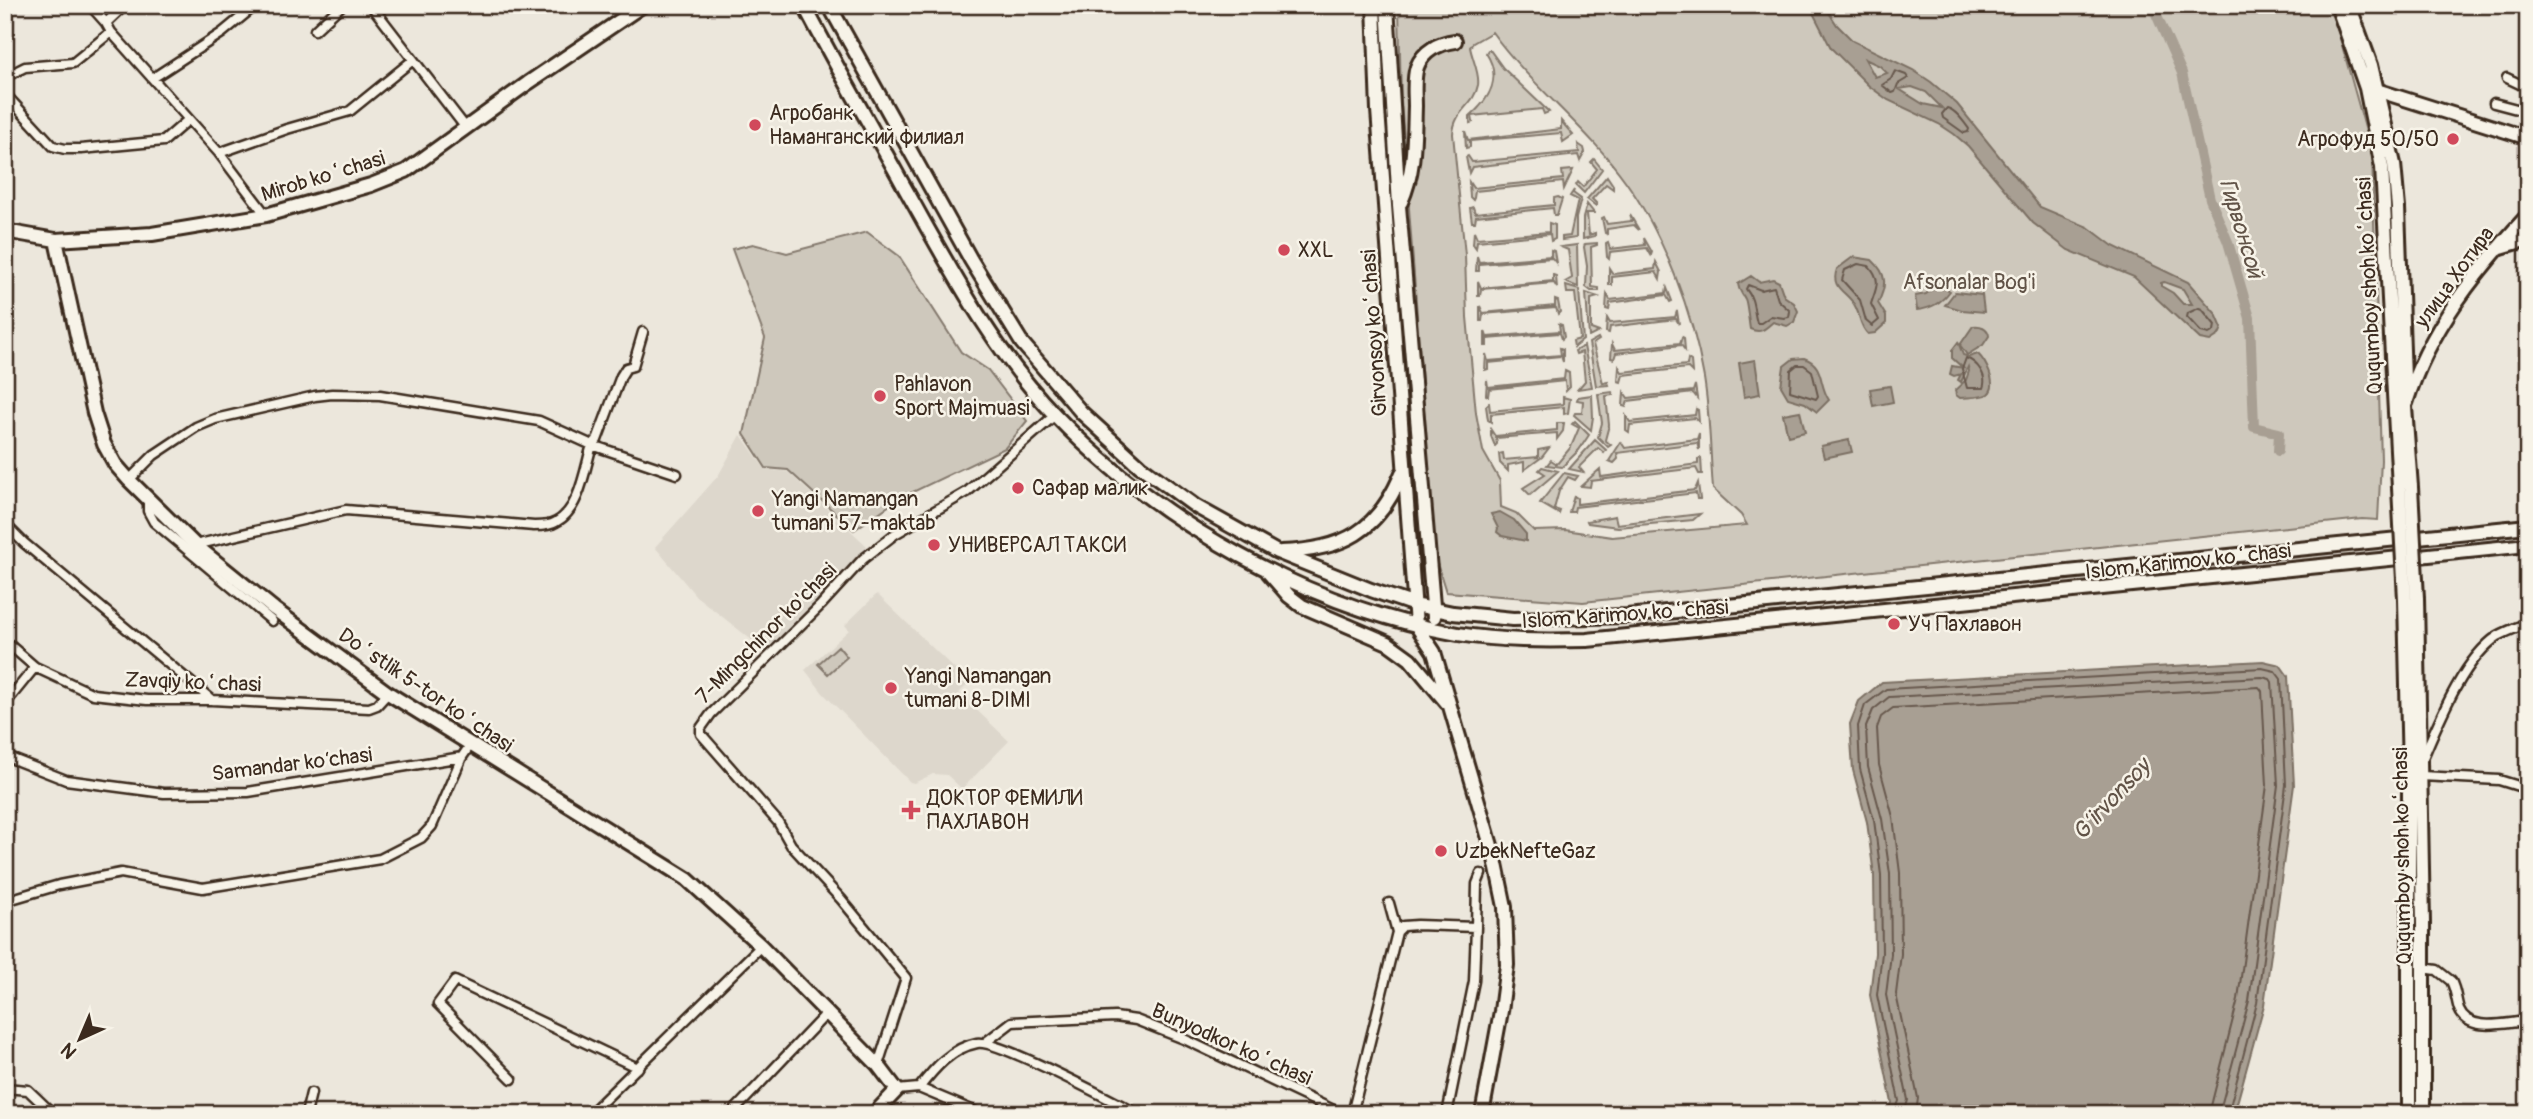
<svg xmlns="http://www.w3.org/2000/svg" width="2533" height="1119" viewBox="0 0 2533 1119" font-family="Pangolin,sans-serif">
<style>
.built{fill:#ddd7cc}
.green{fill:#cec8bc;stroke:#84796d;stroke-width:2;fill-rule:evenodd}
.water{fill:#a89f93;stroke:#7c7064;stroke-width:2;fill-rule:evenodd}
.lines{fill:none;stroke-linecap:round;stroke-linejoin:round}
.shore{stroke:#67594d;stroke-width:2}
.canal{stroke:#a89f93;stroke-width:10}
.street-casing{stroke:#3b2a1e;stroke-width:13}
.secondary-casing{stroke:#3b2a1e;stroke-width:18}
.primary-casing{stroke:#3b2a1e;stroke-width:18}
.street{stroke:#f7f3e8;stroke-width:8}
.secondary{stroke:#f7f3e8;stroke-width:12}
.primary{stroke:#f7f3e8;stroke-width:12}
.primary-bridge-casing{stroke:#3b2a1e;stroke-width:18;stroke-linecap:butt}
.primary-bridge{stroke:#f7f3e8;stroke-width:12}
.poi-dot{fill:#d1495b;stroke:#f7f3e8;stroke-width:2.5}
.labels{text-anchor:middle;stroke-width:5;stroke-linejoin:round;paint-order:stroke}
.poi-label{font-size:21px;fill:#3b2a1e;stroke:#f7f3e8;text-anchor:start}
.street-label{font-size:21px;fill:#3b2a1e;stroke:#f7f3e8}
.park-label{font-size:21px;fill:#605246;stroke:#f7f3e8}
.water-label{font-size:23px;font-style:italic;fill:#615347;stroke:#f7f3e8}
</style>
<rect width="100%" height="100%" fill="#ece7dc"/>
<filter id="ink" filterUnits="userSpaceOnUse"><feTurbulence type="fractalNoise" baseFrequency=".0143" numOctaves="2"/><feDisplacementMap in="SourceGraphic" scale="14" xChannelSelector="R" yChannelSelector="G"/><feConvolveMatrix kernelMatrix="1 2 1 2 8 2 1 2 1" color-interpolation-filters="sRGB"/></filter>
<g filter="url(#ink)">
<!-- built -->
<path class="built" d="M741,435L765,469L788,472L867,546L779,641L764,646L753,641L696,596L655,547L718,476Z
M877,594L969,683L959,693L1009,741L962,789L947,775L933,774L914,783L910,782L823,693L805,670L849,630L845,625Z"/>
<!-- green -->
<path class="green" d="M1399,5H2328L2338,31L2372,153L2381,460L2378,520L2362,519L1583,602L1446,592L1435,557L1401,101ZM1492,32C1531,86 1587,127 1626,182C1664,235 1693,314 1704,378C1710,415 1710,451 1713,489L1741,515L1747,525L1612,537L1565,530L1534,531L1516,513L1501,507L1500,481L1483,451L1476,413L1467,317L1465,255L1453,134C1454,110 1474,106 1478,85C1480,73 1472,59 1470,47L1473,43Z
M1488,50H1490L1503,68L1549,112L1544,114L1542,109L1472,116L1473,122L1470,123V116C1490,99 1502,77 1486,53Z
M1561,121L1573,135L1563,142L1561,133L1470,141V147L1466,148L1465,131L1468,140L1561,129Z
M1578,144L1584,148L1585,152L1580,161L1578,155L1472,167L1469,173L1466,157L1468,156L1472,162L1579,152Z
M1594,159L1602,169L1584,193L1576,185L1578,182L1583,187L1597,169L1591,162Z
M1573,170L1564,189L1563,182L1475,191L1474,198L1473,200L1470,197L1469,182L1473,188L1563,179L1562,171Z
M1607,176L1613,185V189L1606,184L1592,199L1597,204L1596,206L1587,199Z
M1574,190L1573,193L1581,199L1576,218V238L1562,240V237L1570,236L1578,200L1570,196Z
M1558,197L1562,199L1557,215H1554L1553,208L1476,216L1475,222H1472L1470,208L1473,207L1475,213L1554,205V198Z
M1587,204L1594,213H1587L1589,235L1595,233V236L1583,239V218Z
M1630,215L1639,230L1634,225L1607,229V234L1605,233L1602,218L1604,217L1607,224L1632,221Z
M1549,223L1555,225V239L1551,241L1550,234L1477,241L1476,248L1473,244L1474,231L1477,238L1549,232Z
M867,232L899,256L961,352L988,370L1027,421L1005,448L900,498L854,530L788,470L766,468L744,434L765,338L732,249L753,244L787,253Z
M1644,238L1652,252L1651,255L1647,248L1610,252L1609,259L1607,257L1606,244L1608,243L1610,249L1645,245Z
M1597,243V245L1591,247L1592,287L1599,288V291H1591L1586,287L1587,266L1584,247L1585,244Z
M1577,245L1578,287L1565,282L1572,278L1568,250L1561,247Z
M1551,250L1554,251L1556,263L1552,258L1479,264V271H1476L1477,256L1479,262L1551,256Z
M1656,262L1661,272L1660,279L1656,272L1612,277V285H1609V268L1613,274L1655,269Z
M1553,275L1556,276L1557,288L1554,283L1481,289L1480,296H1478V281L1481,288L1553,281Z
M1566,286L1579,290L1583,340L1574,347L1573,341L1580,339L1575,293H1567Z
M1667,288L1672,301L1670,302L1666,295L1610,303L1609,310L1606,309L1607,294L1610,300L1666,293Z
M1586,293L1598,297L1591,299V329L1599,332L1589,337Z
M1555,300L1558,301L1560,312L1558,314L1556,308L1483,314L1482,321H1480V306L1483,313L1555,306Z
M1677,311L1679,324L1676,319L1610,327L1609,333L1606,332L1607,318L1610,323L1675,317Z
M1559,324L1562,325L1564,337L1562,339L1560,333L1487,339V346H1485V331L1487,337L1560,331Z
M1682,337L1684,338L1685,350L1681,345L1616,353L1614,359L1611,358L1612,344L1615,350L1680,343Z
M1598,338L1599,340L1593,344L1603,383L1608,382L1609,385L1596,386L1589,343Z
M1584,346L1592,387L1578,389L1585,381L1582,352L1576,354L1575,351Z
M1560,348L1563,349V362L1561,356L1488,363V369L1485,370L1486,354L1488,361L1561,355Z
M1688,359L1691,361L1692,372L1688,368L1623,375L1621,382L1618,381L1619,367L1622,372L1687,365Z
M1565,371L1569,373L1570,387L1566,391L1565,381L1489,389L1488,396L1486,395L1487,380L1488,387L1564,379Z
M1695,385L1697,398L1693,393L1628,401L1626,407L1623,406L1624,392L1628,398L1693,391Z
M1612,392L1613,395L1606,396L1609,425L1605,440L1611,445L1608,447L1598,437L1602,423L1598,394Z
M1592,395L1593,417L1591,430L1574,415L1575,413H1582L1583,401L1577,400L1578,397Z
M1563,397L1570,399L1568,413L1564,414V407L1491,414V422L1488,420L1486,406L1489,403L1490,411L1563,404Z
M1696,409L1698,410L1699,422L1695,418L1630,425L1629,432L1626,430V416L1630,422L1695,415Z
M1575,421L1589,435L1579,450L1562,467L1547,465L1551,460L1557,464L1571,447L1579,428L1572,424Z
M1557,423H1564L1563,431L1557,439V433L1496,438L1497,444L1495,446L1491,436V430L1495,436L1557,430Z
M1699,433V450L1697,443L1617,453L1618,459L1614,463L1609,461L1621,442L1625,448L1697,439Z
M1595,440L1606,450L1604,453L1598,448L1579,467L1583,472L1569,469Z
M1549,448L1542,457L1524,470V462L1508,465V471L1500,463L1499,454L1503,453L1504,460L1538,457V450Z
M1701,458L1702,474H1699L1696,468L1591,481L1590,487L1581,486L1600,469L1601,477L1698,464V459Z
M1542,467L1558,471L1530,495L1523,488L1545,474L1539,470Z
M1564,473L1578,476L1575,480L1568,477L1559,491L1554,509L1560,511L1559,514L1540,503Z
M1698,483L1700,499H1697L1696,493L1575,507L1574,512H1569L1574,496L1577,498V504L1695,490Z
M1700,514L1693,520L1618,527L1588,523L1587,521L1615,516L1617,524Z
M838,646L847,657L828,674L818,664Z"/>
<!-- water -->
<path class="water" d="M1809,5H1824L1837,25L1853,41L1913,70L1931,82L1957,104L2040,207L2088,227L2113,246L2188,282L2216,314L2222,328L2219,335L2210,341L2200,339L2134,277L2068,250L2033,223L1968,146L1954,134L1939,124L1888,100L1869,86L1831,48ZM1865,59L1880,66L1887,73L1875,77ZM1912,87L1926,92L1942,108L1923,104L1899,89ZM2164,282L2183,289L2192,304H2183L2173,293L2161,286V283Z
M1853,257L1872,260C1887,274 1887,285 1878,303L1886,316V323L1875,333L1868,334C1859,325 1861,318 1856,308C1850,292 1829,290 1837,269Z
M1751,276L1759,282L1773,279L1779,282L1784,296L1794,303L1798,311L1794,322L1787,326L1773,322C1765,329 1761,334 1750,329C1749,324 1747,302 1745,299C1742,293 1739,292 1738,284Z
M1938,284L1950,291C1942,302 1930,309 1917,310L1915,296L1926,294Z
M1955,292L1982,295L1984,312L1962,310L1945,305Z
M1973,326C1980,325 1988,327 1989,336L1983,345L1967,355L1960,345Z
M1958,342L1963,355L1969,357L1978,354C1985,361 1999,385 1988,394C1981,398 1968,397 1960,398L1956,395L1955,390L1966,380L1969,371L1968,367L1961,382L1958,380L1961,374L1954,376L1950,374L1952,366L1963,368L1952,358V350Z
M1804,358C1825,365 1818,384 1829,400L1817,412L1805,403L1788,398L1781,386L1784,366L1793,359Z
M1755,360L1760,394L1744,397L1739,363Z
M1890,386L1893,402L1873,406L1870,389Z
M1800,411L1805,432L1788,436L1783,414Z
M1849,440L1852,452L1824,458L1821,446Z
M1500,512L1514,520L1526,534V541L1502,536L1497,532L1498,528L1491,514Z
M2263,661L2280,665L2288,676L2294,785L2264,1005L2234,1114H1887L1892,1103L1870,995L1875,953L1874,875L1867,822L1853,770L1850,724L1859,701L1882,682Z"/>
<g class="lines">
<!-- shore -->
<path class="shore" d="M1895,71L1906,75L1908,78L1898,84L1895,92L1892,93L1882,85L1891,79Z
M1947,108C1956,110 1964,122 1969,129L1968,132L1964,133L1943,118L1942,114Z
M1858,264L1869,266C1882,280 1876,288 1871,304L1879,320L1872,326L1866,321L1860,300L1842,280L1845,270Z
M1748,285L1761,290L1774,287L1778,300L1790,311L1789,317L1784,318L1771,316L1761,323H1757C1753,310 1755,300 1746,289Z
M2199,308L2202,309L2215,325L2214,331L2209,334L2201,332L2187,317L2188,313Z
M1966,358C1977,362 1988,376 1983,388H1967L1962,369Z
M1797,365H1804L1812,371L1818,396L1816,399L1790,391L1791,370Z
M1894,1114L1899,1101L1877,995L1882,953L1881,875L1874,820L1860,769L1858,726L1865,705L1886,689L2262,668L2275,671L2281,679L2286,785L2257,1003L2228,1114
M1904,1114L1908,1100L1886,995L1891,954L1890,874L1882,819L1868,767L1866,727L1873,710L1889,697L2262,677L2270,679L2272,682L2278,785L2249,1001L2219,1114
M1916,1114L1918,1098L1896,994L1901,954L1900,873L1893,817L1879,765L1877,728L1881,717L1893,708L2259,687L2262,691L2267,785L2238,999L2209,1114"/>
<!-- canal -->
<path class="canal" d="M2152,5L2182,73L2210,199L2228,242L2250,318L2254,427L2279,433L2278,451"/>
<!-- street casing -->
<g class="street-casing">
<path id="street" d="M90,5L106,23L125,5
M371,5L466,128
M106,23L111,32L219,153L266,215
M315,30L342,5
M5,77L25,67L73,63L111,32
M153,78L222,33L256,5
M2507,78L2528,88
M5,94L53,146L65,149H81L164,141L188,120
M2494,103L2528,112
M219,153L287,129L350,111L413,60
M129,480L154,455L196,427L215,419L315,396L332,394L380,395L539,421L592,445L677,474
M148,498V511L154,522L272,621
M5,524L24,543L212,700
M195,545L346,510L534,526C541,526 550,526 556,522C580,510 585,468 592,445L597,440L621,376L626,368L633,366L643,332
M5,641L35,667L93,694L147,700H212L369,708L377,705L388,693
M5,704L35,667
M5,756L66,780L164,793L248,792L462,757
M2422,760C2438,723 2463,659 2498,636C2507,631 2518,627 2528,623
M2421,776L2499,780L2528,789
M5,901L59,885L121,873L203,888L380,859L421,838L432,826L462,757L471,744
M1389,903L1397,932
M2423,968L2437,970L2451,981C2456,990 2456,1000 2459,1009C2469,1034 2507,1022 2528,1021
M986,1042L1012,1022L1115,1017L1136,1020L1184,1039L1342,1114
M878,1065L906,978L841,899L791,845L778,822L701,734V728L711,714L821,605L863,559L895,534L967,492L1055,415
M512,1079L438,1004L455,981L638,1068
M5,1088L28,1090L52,1113
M919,1088L981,1114
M897,1090L919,1088C934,1069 951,1048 977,1043C996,1039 1113,1101 1138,1114
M306,1114L311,1093
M596,1114L593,1111L761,946
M731,1114L827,1013
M1352,1114L1397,932L1403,926L1417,925L1476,927L1477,884L1481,874
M1447,1114L1474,981L1476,927"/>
</g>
<!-- secondary casing -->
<g class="secondary-casing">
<path id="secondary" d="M2370,88L2528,138
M5,231L56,240L152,234L266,215L371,185L406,171L528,83L643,5
M56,240L94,413L104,444L115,464L129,480L195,545L274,609L388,693L687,879L761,946L878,1065L897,1090L874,1114
M2501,247L2528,239
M2406,403C2429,329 2476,271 2528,215"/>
</g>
<!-- primary casing -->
<g class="primary-casing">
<path id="primary" d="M804,5C837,68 872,128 906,190C950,268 992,349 1055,415C1158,523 1310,608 1458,634C1501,641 1543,641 1587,640L2528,545
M829,5L971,260L1022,343L1082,413L1140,466L1195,506L1277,552L1371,590L1415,605L1453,613L1513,619L1627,616L2528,526
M1374,5L1378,110L1416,625L1434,652L1495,859L1505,907L1507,965L1501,1011L1482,1114
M1387,5L1399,206L1434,617
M2337,5L2366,88L2382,167L2399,488
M2349,5L2371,65L2394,164L2398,208L2405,407L2411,487
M1401,202C1415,171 1414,139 1415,106C1415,94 1413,79 1417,67C1423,51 1439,43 1455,41
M1281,552C1343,550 1378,532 1402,473
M1268,572L1289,596L1302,606L1388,643L1410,659L1447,703
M2417,598L2423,923V1114
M2405,599L2409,772V1114"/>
</g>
<!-- street -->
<use href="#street" class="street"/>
<!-- secondary -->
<use href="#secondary" class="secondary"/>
<!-- primary -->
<use href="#primary" class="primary"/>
<!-- primary-bridge casing -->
<g class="primary-bridge-casing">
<path id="primary-bridge" d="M2411,487L2417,598
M2399,488L2405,599"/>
</g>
<!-- primary-bridge -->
<use href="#primary-bridge" class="primary-bridge"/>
</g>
</g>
<!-- markers -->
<g class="poi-dot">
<circle cx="755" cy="125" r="7"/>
<circle cx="2453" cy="139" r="7"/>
<circle cx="1284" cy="250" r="7"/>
<circle cx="880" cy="396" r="7"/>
<circle cx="1018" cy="488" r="7"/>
<circle cx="758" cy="511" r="7"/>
<circle cx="934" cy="545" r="7"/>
<circle cx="1894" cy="624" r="7"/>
<circle cx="891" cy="688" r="7"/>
<path d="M907.5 799.5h7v7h7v7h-7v7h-7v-7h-7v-7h7z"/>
<circle cx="1441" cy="851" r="7"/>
</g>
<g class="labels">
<!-- poi labels -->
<g class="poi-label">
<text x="769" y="120">Агробанк<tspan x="769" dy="24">Наманганский филиал</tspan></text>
<text x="2439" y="146" text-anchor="end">Агрофуд 50/50</text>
<text x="1298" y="257">XXL</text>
<text x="894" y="391">Pahlavon<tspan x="894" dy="24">Sport Majmuasi</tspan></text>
<text x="1032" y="495">Сафар малик</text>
<text x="772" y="506">Yangi Namangan<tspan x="772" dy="24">tumani 57-maktab</tspan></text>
<text x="948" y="552">УНИВЕРСАЛ ТАКСИ</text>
<text x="1908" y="631">Уч Пахлавон</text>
<text x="905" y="683">Yangi Namangan<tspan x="905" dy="24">tumani 8-DIMI</tspan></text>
<text x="927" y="805">ДОКТОР ФЕМИЛИ<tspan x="927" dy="24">ПАХЛАВОН</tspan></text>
<text x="1455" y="858">UzbekNefteGaz</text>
</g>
<!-- street labels -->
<g class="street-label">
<text transform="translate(323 176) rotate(-17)" y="7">Mirob koʻchasi</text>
<text transform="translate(2454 277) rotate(-54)" y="7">улица Хотира</text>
<text transform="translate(2369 286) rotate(-93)" y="7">Ququmboy shoh koʻchasi</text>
<text transform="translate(1374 333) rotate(-94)" y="7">Girvonsoy koʻchasi</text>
<text transform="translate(2188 561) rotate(-6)" y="7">Islom Karimov koʻchasi</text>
<text transform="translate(1625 614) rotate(-4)" y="7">Islom Karimov koʻchasi</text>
<text transform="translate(766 633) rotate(-45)" y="7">7-Mingchinor ko'chasi</text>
<text transform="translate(193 682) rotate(2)" y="7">Zavqiy koʻchasi</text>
<text transform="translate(426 690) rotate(34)" y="7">Doʻstlik 5-tor koʻchasi</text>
<text transform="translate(292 764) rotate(-7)" y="7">Samandar ko‘chasi</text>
<text transform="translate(2402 856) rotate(-91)" y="7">Ququmboy shoh koʻchasi</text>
<text transform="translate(1232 1044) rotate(24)" y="7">Bunyodkor koʻchasi</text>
</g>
<!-- park labels -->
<g class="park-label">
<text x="1969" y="289">Afsonalar Bog'i</text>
</g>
<!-- water labels -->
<g class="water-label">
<text transform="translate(2242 228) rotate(73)" y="8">Гирвонсой</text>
<text transform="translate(2111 799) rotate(-47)" y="8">G‘irvonsoy</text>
</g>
</g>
<!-- margin -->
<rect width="2533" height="1119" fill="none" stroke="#f7f3e8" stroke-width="28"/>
<rect x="14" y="14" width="2505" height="1091" fill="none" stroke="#3b2a1e" stroke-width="2.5" filter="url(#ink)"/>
<!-- north arrow -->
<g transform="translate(80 1039) rotate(224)" stroke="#f7f3e8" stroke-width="5" paint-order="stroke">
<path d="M0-5L12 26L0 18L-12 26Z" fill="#3b2a1e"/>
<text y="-10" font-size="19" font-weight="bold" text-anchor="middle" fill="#3b2a1e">N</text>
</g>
</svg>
